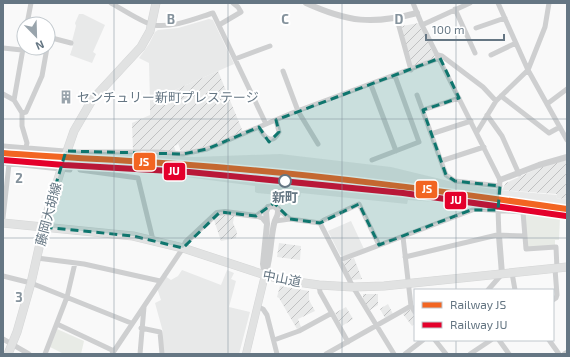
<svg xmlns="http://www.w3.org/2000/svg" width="570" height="357" viewBox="0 0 570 357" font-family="'Exo 2','Noto Sans JP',sans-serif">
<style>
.built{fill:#e8e9e9}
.industrial{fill:url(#industrial-furrows)}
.green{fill:#e8ebe6}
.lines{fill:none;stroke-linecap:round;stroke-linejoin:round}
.secondary-casing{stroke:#d5d6d7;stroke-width:8}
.primary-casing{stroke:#d5d6d7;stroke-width:9}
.trunk-casing{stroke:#d5d6d6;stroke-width:9}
.minor{stroke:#cecfd0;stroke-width:5}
.tertiary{stroke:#cecfd0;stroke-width:6}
.secondary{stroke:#e1e2e2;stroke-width:7}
.primary{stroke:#e1e2e2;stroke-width:8}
.trunk{stroke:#e1e2e2;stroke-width:8}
.rail-1-casing{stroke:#fff;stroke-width:9}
.rail-2-casing{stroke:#fff;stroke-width:9}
.rail-1{stroke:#f26522;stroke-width:6}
.rail-2{stroke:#e4002b;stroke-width:6}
.marked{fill:#0f766e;fill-opacity:0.2;stroke:#0f766e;stroke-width:3;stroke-dasharray:8 5;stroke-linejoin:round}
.grid{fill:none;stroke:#84929c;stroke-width:1;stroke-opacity:0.55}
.stop-dot{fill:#fff;stroke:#657683;stroke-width:2}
.labels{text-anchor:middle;stroke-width:4;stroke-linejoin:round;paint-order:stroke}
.poi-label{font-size:13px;fill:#657683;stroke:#fff;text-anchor:start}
.stop-label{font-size:13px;font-weight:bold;fill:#657683;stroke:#fff}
.street-label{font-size:13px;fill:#657683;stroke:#fff}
.grid-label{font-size:13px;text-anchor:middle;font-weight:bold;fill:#84929c;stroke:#fff;stroke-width:4;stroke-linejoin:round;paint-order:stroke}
.line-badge{stroke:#fff;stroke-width:1.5}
.badge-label{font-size:11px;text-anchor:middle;font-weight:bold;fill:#fff}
</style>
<defs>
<pattern id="industrial-furrows" width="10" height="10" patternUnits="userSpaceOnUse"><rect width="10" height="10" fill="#e8e9e9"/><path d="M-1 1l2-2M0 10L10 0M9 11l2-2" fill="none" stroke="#c0c1c2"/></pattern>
</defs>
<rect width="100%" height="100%" fill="#f9f9f9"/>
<!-- built -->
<path class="built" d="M79,14H83L105,25L93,52L96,54L92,63L70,55L73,46L71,45L76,26L75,23Z
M209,19L213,20L234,64L150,101L149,63L139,58L149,44L155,32L158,30L178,28Z
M3,148L113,156L143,154L194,157L280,154L391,167L461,184L500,190L557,195L556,198L567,199V214L498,208L465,204L408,200L407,204L301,193L300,197L257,193L255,192V186L186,177L3,160Z
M351,221L364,249L344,257L340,255L328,231Z
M182,270L221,285L227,270L234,273L231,279L236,281L229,307L250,312L239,354H164L162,343L163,332L155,303L161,300L157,288L165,276L171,280L178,276Z"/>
<!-- industrial -->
<path class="industrial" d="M419,23L435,56L433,58L411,67L402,26Z
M218,71L243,132L210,146L181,152L178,143L177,145L174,146L176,152L133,151L132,123L150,115V101Z
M567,160V199L556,198L557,194L502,190L506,183L541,167Z
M221,214L234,216L233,223L237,232L236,238L221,241L214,220Z
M279,243L301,246L300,260L277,257Z
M354,258L362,279L352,280L343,264L344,261Z
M280,286L309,291V300L315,311L298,319L301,327L297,329L279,298L277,297Z
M363,294H378V305L370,310L363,300Z
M388,304L393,314L385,318L380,309Z
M346,307L353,319L342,326L335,313Z
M409,310L413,311L415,315V324L412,326L403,314Z"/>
<!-- green -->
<path class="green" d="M524,213L560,217L559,240H555V246L527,248Z
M57,329L84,341L81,354H64L50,347Z"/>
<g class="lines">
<!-- secondary casing -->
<g class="secondary-casing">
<path id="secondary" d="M246,354L265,275"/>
</g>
<!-- primary casing -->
<g class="primary-casing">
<path id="primary" d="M8,354L17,332L31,283L46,217L66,154L74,131L92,100L141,47L150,31L156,3"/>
</g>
<!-- trunk casing -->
<g class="trunk-casing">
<path id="trunk" d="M3,223L133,236L183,248L265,275L290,281L319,285L353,287L384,286L567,267"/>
</g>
<!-- minor -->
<path class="minor" d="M111,3C122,9 141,22 153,25C173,28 194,19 213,13L266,124
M413,3L422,25L500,180L498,210L499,236
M498,3L528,70L567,140
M455,9L475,53
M397,19L411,70
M27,24L31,3
M219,25L241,12L238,7L233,3
M422,25L470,3
M476,28L505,18
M48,37L71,43
M48,44L49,38
M3,48L22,50
M438,55L442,56L483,87L496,101
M491,55L516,43
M235,59L270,46
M283,71L298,111
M371,85L396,151
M3,94L14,100L22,113V126L27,143L26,147
M417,95L446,175L455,181L500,186
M501,96L549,133L560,127
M14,100L24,43
M547,104L567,89
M423,110L459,98
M298,111L318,144
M22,113L26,112L42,76L47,48
M487,115L502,136L519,174
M259,127C264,137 272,146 279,132L276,120
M477,132L496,101L528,70L545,27L549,3
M431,134L471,121
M3,146L77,152H158L183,154L207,149L292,113L440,58
M372,160L419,142L395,76
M441,161L484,147
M3,163L70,170
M80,170L138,178L153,240
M278,209L290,219
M523,212L526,249L556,247L557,269
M256,216L268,207
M256,216L262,218L267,224
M3,218L9,164
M275,221L290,219L320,223L324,220L359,204L379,245
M320,223L353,287L394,354
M403,237L411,306L415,312
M405,257L497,235L525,236
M37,258L84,264L160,281
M340,260L475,209L523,212L567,217
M512,273L515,290
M3,276L31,283L131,323
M319,285L320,292L348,342
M488,290L502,274
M553,300L556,298L557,295L555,269
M258,307L263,309L267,315L277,354
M57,324L114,351
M141,328L160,332L162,354
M3,339L29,354
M274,340L299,331L332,313
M435,340L446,354
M499,340L509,354
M549,340L559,354
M45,354L67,297L75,263
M112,354L183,248
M140,354L144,307
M326,354L411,306
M405,354L423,340
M470,354L491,340"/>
<!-- tertiary -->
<path class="tertiary" d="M306,3C348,22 372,25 417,13
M500,180L539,165L567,157
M274,206L278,209C279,216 275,218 274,224C270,242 271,259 265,275L263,264L267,224L266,212L268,207Z
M499,236L502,274
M183,248L186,242L217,213L225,212L256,216
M565,354L567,353"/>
<!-- secondary -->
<use href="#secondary" class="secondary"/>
<!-- primary -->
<use href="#primary" class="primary"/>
<!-- trunk -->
<use href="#trunk" class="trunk"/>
<!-- rail-1 casing -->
<g class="rail-1-casing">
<path id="rail-1" d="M3,153C65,158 127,160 190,165C316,174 442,191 567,209"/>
</g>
<!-- rail-2 casing -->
<g class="rail-2-casing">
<path id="rail-2" d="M3,160L64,165L189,172L403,193L566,216"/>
</g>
<!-- rail-1 -->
<use href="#rail-1" class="rail-1"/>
<!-- rail-2 -->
<use href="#rail-2" class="rail-2"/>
</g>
<!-- marked area -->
<path class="marked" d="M440,58L459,98L423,110L446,175L455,181L500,186L498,210H471L379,245L359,204L320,223L290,219L274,203L256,216L220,212L183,248L133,236L43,227L66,151L183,154L207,149L259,127L269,142L279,132L276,120Z"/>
<!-- grid -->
<path class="grid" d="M114,3V354M228,3V354M342,3V354M456,3V290M3,119H567M3,238H567M456,340V354"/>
<!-- icons -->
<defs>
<g id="building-bare" transform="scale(1.08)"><path d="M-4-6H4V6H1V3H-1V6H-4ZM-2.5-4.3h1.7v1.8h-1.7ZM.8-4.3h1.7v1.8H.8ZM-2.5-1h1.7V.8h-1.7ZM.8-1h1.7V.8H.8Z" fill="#99a4ac" stroke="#fff" stroke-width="2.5" paint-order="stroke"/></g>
</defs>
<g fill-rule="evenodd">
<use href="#building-bare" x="66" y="97"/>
</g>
<!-- markers -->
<circle class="stop-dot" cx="285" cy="181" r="6"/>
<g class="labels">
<!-- poi labels -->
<g class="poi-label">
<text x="77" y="102">センチュリー新町プレステージ</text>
</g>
<!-- stop labels -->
<g class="stop-label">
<text x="285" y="202">新町</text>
</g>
<!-- street labels -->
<g class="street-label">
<text transform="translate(48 214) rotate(-75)" y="5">藤岡大胡線</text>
<text transform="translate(282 278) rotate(11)" y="5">中山道</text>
</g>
</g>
<g class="grid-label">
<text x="171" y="24">B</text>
<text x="285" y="24">C</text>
<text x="399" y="24">D</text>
<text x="19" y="183">2</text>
<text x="19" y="302">3</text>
</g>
<g class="line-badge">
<rect x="133" y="152" width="23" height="19" rx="4" fill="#f26522"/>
<rect x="163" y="162" width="23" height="19" rx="4" fill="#e4002b"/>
<rect x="415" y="180" width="23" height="19" rx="4" fill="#f26522"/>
<rect x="444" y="191" width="23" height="19" rx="4" fill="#e4002b"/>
</g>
<g class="badge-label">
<text x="144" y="166">JS</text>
<text x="174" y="175">JU</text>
<text x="427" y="193">JS</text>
<text x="456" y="204">JU</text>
</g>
<!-- border -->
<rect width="570" height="357" fill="none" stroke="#657683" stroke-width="8"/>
<!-- legend -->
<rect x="414" y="289" width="140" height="52" fill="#ffffff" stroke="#c1c8cd"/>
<rect x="422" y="302" width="20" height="6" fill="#f26522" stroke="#c1c8cd"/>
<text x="450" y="309" font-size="12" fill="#657683">Railway JS</text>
<rect x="422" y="322" width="20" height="6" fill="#e4002b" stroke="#c1c8cd"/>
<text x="450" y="329" font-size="12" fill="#657683">Railway JU</text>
<!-- north arrow -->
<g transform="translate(36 36) rotate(157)"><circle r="19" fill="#ffffff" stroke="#c1c8cd"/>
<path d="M0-3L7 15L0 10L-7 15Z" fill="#99a4ac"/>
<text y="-6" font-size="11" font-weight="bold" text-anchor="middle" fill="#657683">N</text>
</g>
<!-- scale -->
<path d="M426 34v6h78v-6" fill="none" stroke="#657683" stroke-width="2"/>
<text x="432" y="34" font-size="12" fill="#657683" stroke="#ffffff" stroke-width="3" paint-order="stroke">100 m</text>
</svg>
